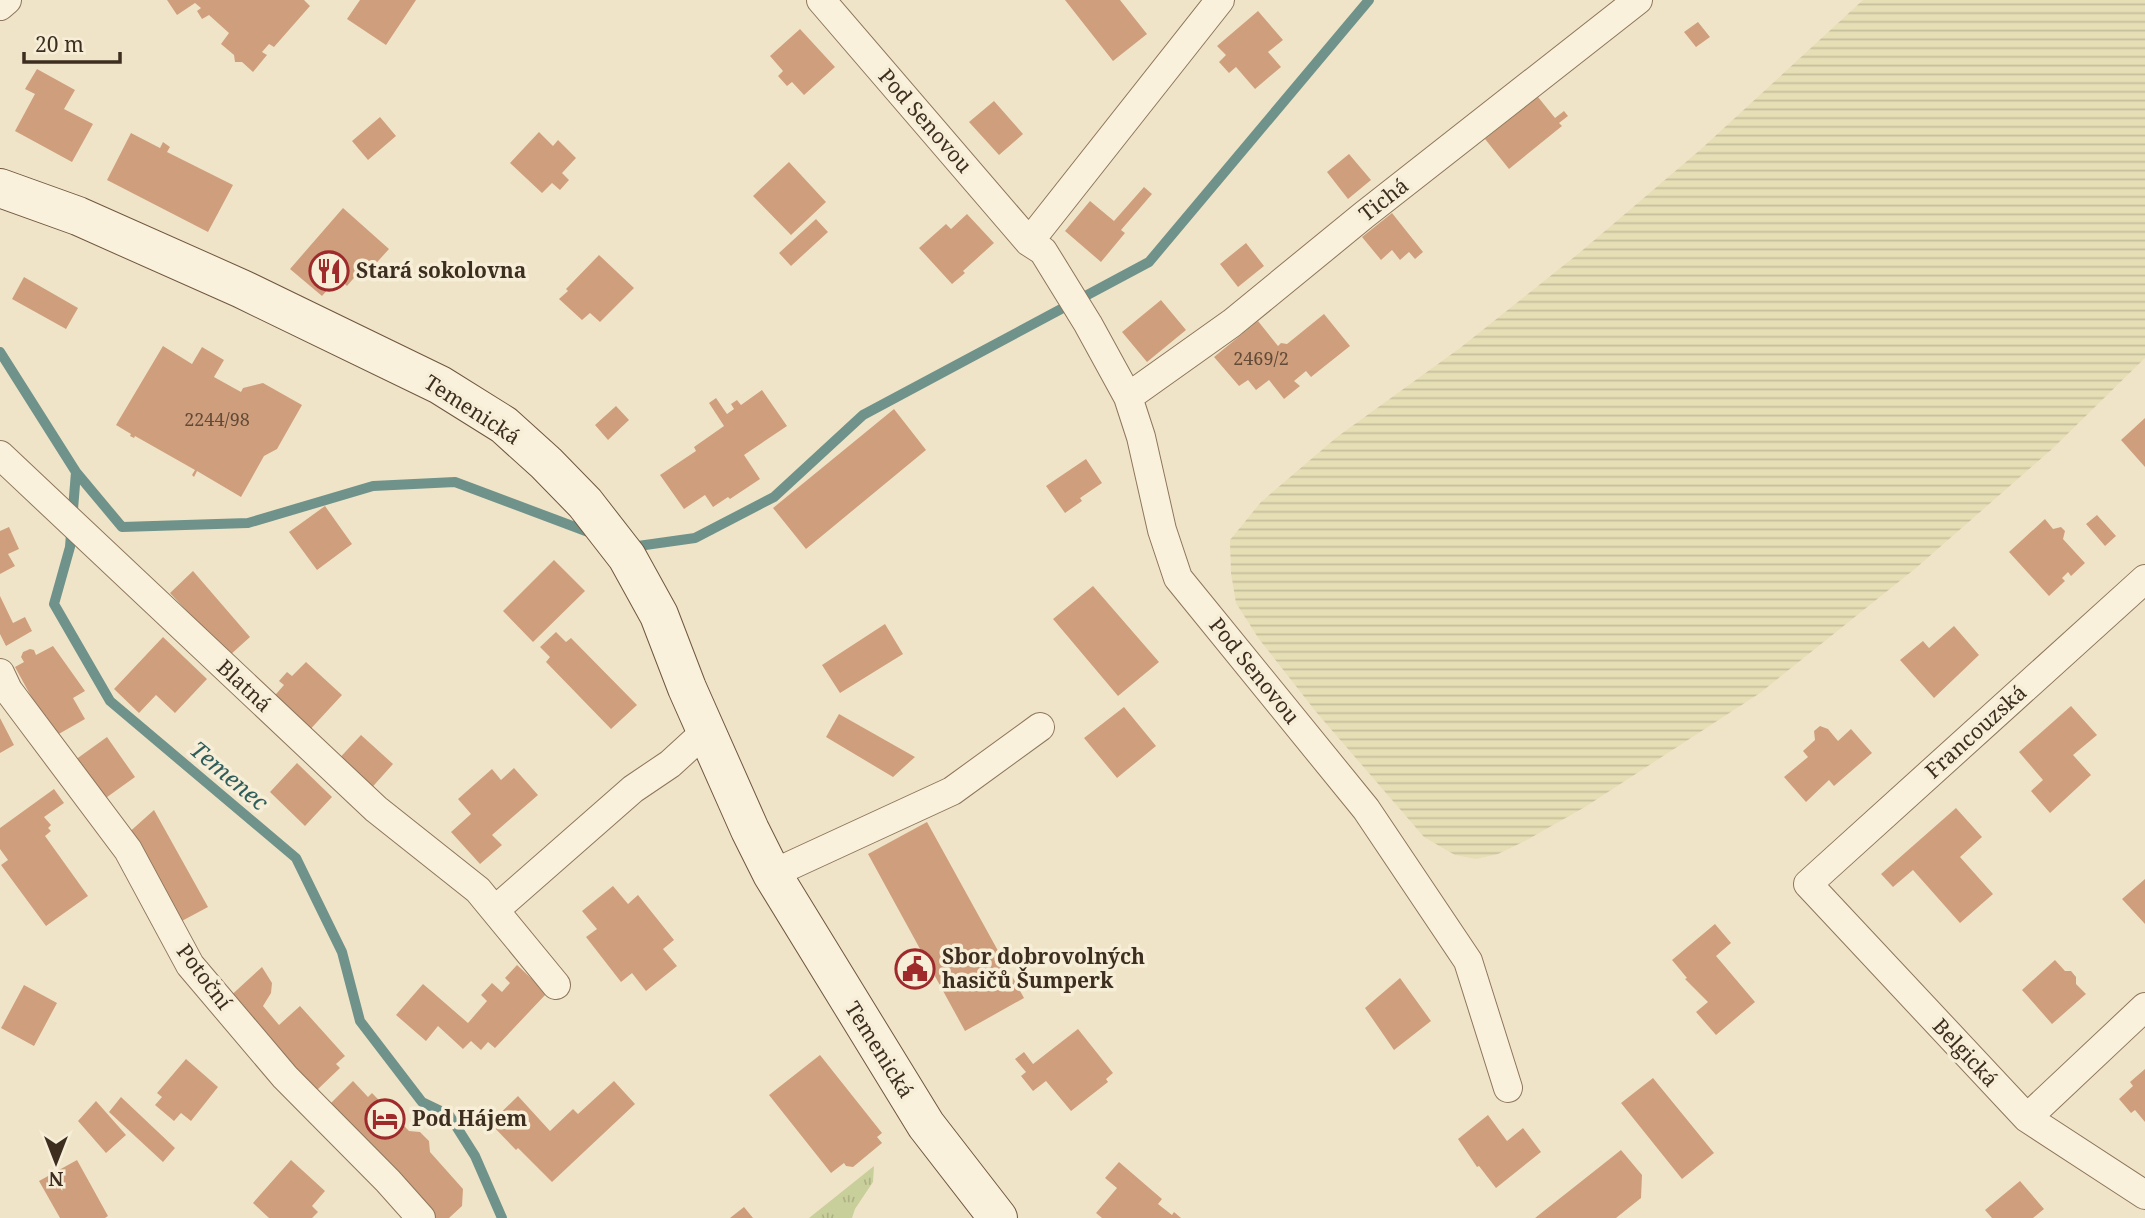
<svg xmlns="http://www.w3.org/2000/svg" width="2145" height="1218" viewBox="0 0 2145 1218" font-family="'Noto Serif',serif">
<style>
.farmland{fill:url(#farmland-rules)}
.grass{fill:url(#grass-tufts)}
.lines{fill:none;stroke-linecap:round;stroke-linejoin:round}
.stream{stroke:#6f938a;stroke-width:10}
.building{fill:#cf9f7d}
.street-casing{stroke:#8d765c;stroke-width:30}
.secondary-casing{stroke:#6f573f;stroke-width:40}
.street{stroke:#faf1dc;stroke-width:28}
.secondary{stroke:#faf1dc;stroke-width:38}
.labels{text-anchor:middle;stroke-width:7;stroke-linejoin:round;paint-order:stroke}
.number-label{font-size:18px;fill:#624a37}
.street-label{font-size:21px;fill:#3d2e20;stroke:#f7eed8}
.poi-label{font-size:21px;font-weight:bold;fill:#3d2e20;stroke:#f7eed8;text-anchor:start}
.water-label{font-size:23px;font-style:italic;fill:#2f5d5a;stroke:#f7eed8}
</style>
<defs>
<pattern id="farmland-rules" width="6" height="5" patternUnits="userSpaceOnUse" patternTransform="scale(1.75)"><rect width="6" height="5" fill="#e6deb5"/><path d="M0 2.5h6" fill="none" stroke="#c6bf9b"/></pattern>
<pattern id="grass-tufts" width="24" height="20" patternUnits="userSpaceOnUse" patternTransform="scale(1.75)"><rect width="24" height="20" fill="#c9cf9b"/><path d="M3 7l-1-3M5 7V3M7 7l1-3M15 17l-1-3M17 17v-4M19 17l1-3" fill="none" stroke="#aeb285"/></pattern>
</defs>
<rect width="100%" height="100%" fill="#f0e4c8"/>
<!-- farmland -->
<path class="farmland" d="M1863,0H2145V358L2051,450L1916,568L1760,693L1585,807L1525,841L1498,854L1476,859L1455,855L1424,837L1317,713L1259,639L1236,603L1231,573L1230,540L1261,502L1337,437L1460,348L1578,254L1700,150Z"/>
<!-- grass -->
<path class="grass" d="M874,1166L873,1182L855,1209L852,1218H809Z"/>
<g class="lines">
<!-- stream -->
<path class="stream" d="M0,352L76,472L70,547L54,604L110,701L296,858L342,952L360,1021L422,1102L449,1115L475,1156L502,1218
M76,472L122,527L248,523L373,486L455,482L591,533
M631,547L695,538L774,497L863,415L1149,262L1369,0"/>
</g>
<!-- building -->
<path class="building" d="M167,0H304L310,6L274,47L269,44L262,52L267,55L253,72L242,62H235L234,55L221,44L229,33L209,15L202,19L197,11L201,8L195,3L177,15Z
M360,0H416L386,45L347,19Z
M1065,0H1120L1147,34L1113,61Z
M1258,11L1283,40L1268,52L1281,67L1255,89L1236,67L1229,73L1219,62L1226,55L1217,46Z
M1698,22L1710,37L1696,47L1684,32Z
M800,29L835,67L804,95L792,82L787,86L778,76L783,71L770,56Z
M37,69L75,90L64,109L93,124L72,162L15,131L35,94L25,89Z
M1538,97L1555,118L1564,111L1568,116L1559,123L1562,126L1509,169L1485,139Z
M994,101L1023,134L999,155L969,122Z
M380,117L396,136L368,160L352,141Z
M539,132L553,146L558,140L576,158L562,173L569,180L560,190L552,183L542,193L510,163Z
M131,133L160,148L163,142L170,147L167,152L233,185L208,232L107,180Z
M1349,154L1371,180L1348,199L1327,172Z
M789,162L826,202L791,235L753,196Z
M1144,187L1152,194L1121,230L1125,233L1101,262L1065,231L1090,201L1114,221Z
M343,208L389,249L370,270L365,265L347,286L338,278L322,296L290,269Z
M1392,213L1423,252L1415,259L1409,252L1400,260L1392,250L1381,260L1362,237Z
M967,214L994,243L963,271L965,273L952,284L919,248L946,224L951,229Z
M816,219L828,232L791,266L779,253Z
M1246,243L1264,266L1238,287L1220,264Z
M599,255L634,288L600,322L590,313L582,320L559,299L568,291L566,289Z
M24,277L78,308L66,329L12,299Z
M1161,300L1186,330L1147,362L1122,332Z
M1324,314L1350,346L1311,377L1306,371L1294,381L1300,386L1284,399L1269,380L1256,390L1248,380L1239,386L1214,357L1258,321L1278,346L1281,343L1287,344Z
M163,346L192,364L202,347L224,360L214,377L241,392L243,388L263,383L302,405L277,449L264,456L241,497L197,471L194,477L192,475L195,470L135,436L134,438L130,436L131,434L116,425Z
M762,390L787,426L744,455L760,479L730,499L728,497L713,507L705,495L684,509L660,475L696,451L694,447L724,426L709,403L716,398L727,414L734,409L731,404L737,400L741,405Z
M616,406L629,420L608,440L595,425Z
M894,409L926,450L806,549L773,508Z
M2145,418V467L2121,440Z
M1086,459L1102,483L1080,498L1082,501L1065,513L1046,486Z
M325,506L352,544L317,570L289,532Z
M2097,515L2116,536L2105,546L2086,524Z
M2045,519L2053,529L2061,527L2065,531L2063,539L2085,563L2071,576L2068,572L2062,578L2065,581L2049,596L2009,552Z
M9,527L19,549L8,554L15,566L0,574V531Z
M554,560L585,591L533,642L503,611Z
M193,571L250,637L229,656L170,593Z
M1093,586L1159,662L1118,696L1053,619Z
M0,596L13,623L25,617L32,631L6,646L0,634Z
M885,624L903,654L840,693L822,665Z
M1954,626L1979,655L1934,698L1900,660L1923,641L1929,648Z
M556,632L566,642L571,638L637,705L611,729L546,662L550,657L540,647Z
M163,637L207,679L175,713L156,695L139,713L114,689Z
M53,646L85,691L73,698L85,719L57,735L46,716L43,718L15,667L24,662L21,657L23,652L30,649L34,650L36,655Z
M306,662L342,695L305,735L269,702L284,685L279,681L287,672L292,676Z
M2071,706L2097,735L2073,755L2091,775L2050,813L2031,791L2043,780L2019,752Z
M1124,707L1156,746L1117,778L1084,738Z
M839,714L915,757L893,777L826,737Z
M0,718L14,745L0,753Z
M1820,726L1828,729L1838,741L1851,729L1872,753L1834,786L1829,780L1806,802L1784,777L1808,757L1803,751L1815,740L1814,731Z
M361,735L393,764L367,793L334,764Z
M107,737L135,777L103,800L75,760Z
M297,763L332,797L305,826L270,792Z
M514,768L538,795L492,835L502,845L480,864L451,832L471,814L458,799L492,769L501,780Z
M54,789L64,803L44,817L51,825L48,828L51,831L45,836L88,896L46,926L1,865L8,860L0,849V828Z
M1956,808L1982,837L1960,857L1993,894L1960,923L1913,870L1893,887L1881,874Z
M154,810L208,907L180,922L126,835Z
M927,822L1024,998L965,1031L868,854Z
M2145,879V924L2122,899Z
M613,886L628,904L638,895L674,940L663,949L677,966L646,991L632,973L621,982L586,937L597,929L582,911Z
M1715,924L1731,943L1716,956L1755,1002L1716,1035L1696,1012L1708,1002L1685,979L1687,978L1672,960Z
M2055,960L2065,971H2071L2076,977V984L2086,994L2052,1024L2022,990Z
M517,965L547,993L495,1048L488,1042L481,1050L471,1041L463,1049L438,1026L426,1041L396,1015L423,984L468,1023L487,1001L481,995L492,983L502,992L510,983L505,978Z
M262,967L272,983L271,993L263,1006L279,1025L300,1006L345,1056L336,1064L340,1068L317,1090L226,1000Z
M1400,978L1431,1021L1394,1050L1365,1008Z
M24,985L57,1003L34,1046L1,1028Z
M1078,1029L1113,1073L1106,1079L1108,1082L1071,1111L1046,1081L1033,1091L1021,1076L1026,1072L1015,1059L1024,1052L1033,1064Z
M820,1055L882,1133L877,1137L882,1143L853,1167L846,1166L844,1163L831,1173L769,1095Z
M186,1059L218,1087L191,1121L181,1113L174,1121L155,1105L162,1097L157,1093Z
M2145,1069V1122L2135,1110L2131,1113L2119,1099L2133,1086L2130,1082Z
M1653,1078L1714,1153L1682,1179L1621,1103Z
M353,1081L368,1097L372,1093L409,1131L420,1132L429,1141L430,1152L463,1189L462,1206L449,1218H430L326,1108Z
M614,1081L635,1104L552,1182L518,1148L516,1150L490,1123L518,1096L550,1131L573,1109L578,1114Z
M121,1097L175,1148L163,1162L109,1112Z
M96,1101L126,1135L106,1153L78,1121Z
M1488,1115L1507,1141L1523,1128L1541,1152L1496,1188L1479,1166L1477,1167L1458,1139Z
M1621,1150L1642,1175L1641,1198L1616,1218H1535Z
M77,1160L108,1216L105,1218H60L39,1181Z
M291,1160L325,1191L312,1206L318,1212L312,1218H269L253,1203Z
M1119,1162L1162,1199L1158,1204L1172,1215L1174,1212L1181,1218H1102L1096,1213L1117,1188L1105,1178Z
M2020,1181L2044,1209L2033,1218H1992L1985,1210Z
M744,1207L753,1218H730Z"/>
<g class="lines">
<!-- street casing -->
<g class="street-casing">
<path id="street" d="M821,0L1029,242L1043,251L1088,324L1128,397L1141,437L1162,530L1178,578L1366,809L1468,961L1508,1088
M0,6L7,0
M1029,242L1220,0
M1128,397L1232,323L1364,215L1638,0
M0,455L376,809L478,890L556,985
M2145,579L1808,884L2027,1118L2145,1195
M0,673L8,690L128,850L190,965L285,1077L388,1181L421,1218
M772,874L952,791L1040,727
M495,910L633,789L670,764L706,731
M2027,1118L2145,1007"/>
</g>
<!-- secondary casing -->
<g class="secondary-casing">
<path id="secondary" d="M0,188L78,216L242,289L440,385L504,425L546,463L585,503L627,557L659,615L687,688L750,830L772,874L926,1125L998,1218"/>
</g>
<!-- street -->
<use href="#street" class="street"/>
<!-- secondary -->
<use href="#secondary" class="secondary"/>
</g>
<!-- icons -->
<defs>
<g id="restaurant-ring" transform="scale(2.0125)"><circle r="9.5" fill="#f7eed8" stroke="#9e2a2b" stroke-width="1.5"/><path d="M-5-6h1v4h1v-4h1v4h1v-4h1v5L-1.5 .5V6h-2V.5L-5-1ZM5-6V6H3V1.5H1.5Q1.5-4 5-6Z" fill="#9e2a2b"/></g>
<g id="civic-ring" transform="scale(2.0125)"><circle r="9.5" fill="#f7eed8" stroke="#9e2a2b" stroke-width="1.5"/><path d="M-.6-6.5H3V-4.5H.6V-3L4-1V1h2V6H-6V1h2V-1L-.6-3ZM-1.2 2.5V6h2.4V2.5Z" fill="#9e2a2b"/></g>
<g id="hotel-ring" transform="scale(2.0125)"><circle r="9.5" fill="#f7eed8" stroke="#9e2a2b" stroke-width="1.5"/><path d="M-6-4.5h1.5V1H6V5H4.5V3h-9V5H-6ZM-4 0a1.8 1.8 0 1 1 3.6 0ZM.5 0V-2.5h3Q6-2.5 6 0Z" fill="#9e2a2b"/></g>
</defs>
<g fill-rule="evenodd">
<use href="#restaurant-ring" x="329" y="271"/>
<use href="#civic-ring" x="915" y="969"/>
<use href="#hotel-ring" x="385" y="1119"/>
</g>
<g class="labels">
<!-- number labels -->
<g class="number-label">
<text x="1261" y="365">2469/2</text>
<text x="217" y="426">2244/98</text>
</g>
<!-- street labels -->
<g class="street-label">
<text transform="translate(925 121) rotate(49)" y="7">Pod Senovou</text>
<text transform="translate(1384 200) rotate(-38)" y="7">Tichá</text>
<text transform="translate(472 410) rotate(33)" y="7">Temenická</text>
<text transform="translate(1254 671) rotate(51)" y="7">Pod Senovou</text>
<text transform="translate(244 686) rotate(43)" y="7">Blatná</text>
<text transform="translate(1976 732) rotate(-42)" y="7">Francouzská</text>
<text transform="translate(204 977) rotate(53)" y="7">Potoční</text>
<text transform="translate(879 1050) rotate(58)" y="7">Temenická</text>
<text transform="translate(1965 1053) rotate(47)" y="7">Belgická</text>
</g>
<!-- poi labels -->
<g class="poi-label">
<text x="356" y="278">Stará sokolovna</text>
<text x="942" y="964">Sbor dobrovolných<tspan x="942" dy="24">hasičů Šumperk</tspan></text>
<text x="412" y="1126">Pod Hájem</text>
</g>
<!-- water labels -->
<g class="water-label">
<text transform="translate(229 776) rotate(40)" y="8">Temenec</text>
</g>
</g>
<!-- north arrow -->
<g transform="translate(56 1162) rotate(180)" stroke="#f7eed8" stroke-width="5" paint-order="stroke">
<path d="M0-5L12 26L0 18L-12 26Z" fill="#3d2e20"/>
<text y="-10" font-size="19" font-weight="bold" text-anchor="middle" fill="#3d2e20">N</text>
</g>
<!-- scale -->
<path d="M24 52v10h96v-10" fill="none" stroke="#3d2e20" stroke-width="3.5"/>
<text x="35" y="52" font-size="21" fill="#3d2e20" stroke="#f7eed8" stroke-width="5" paint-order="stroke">20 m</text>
</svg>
